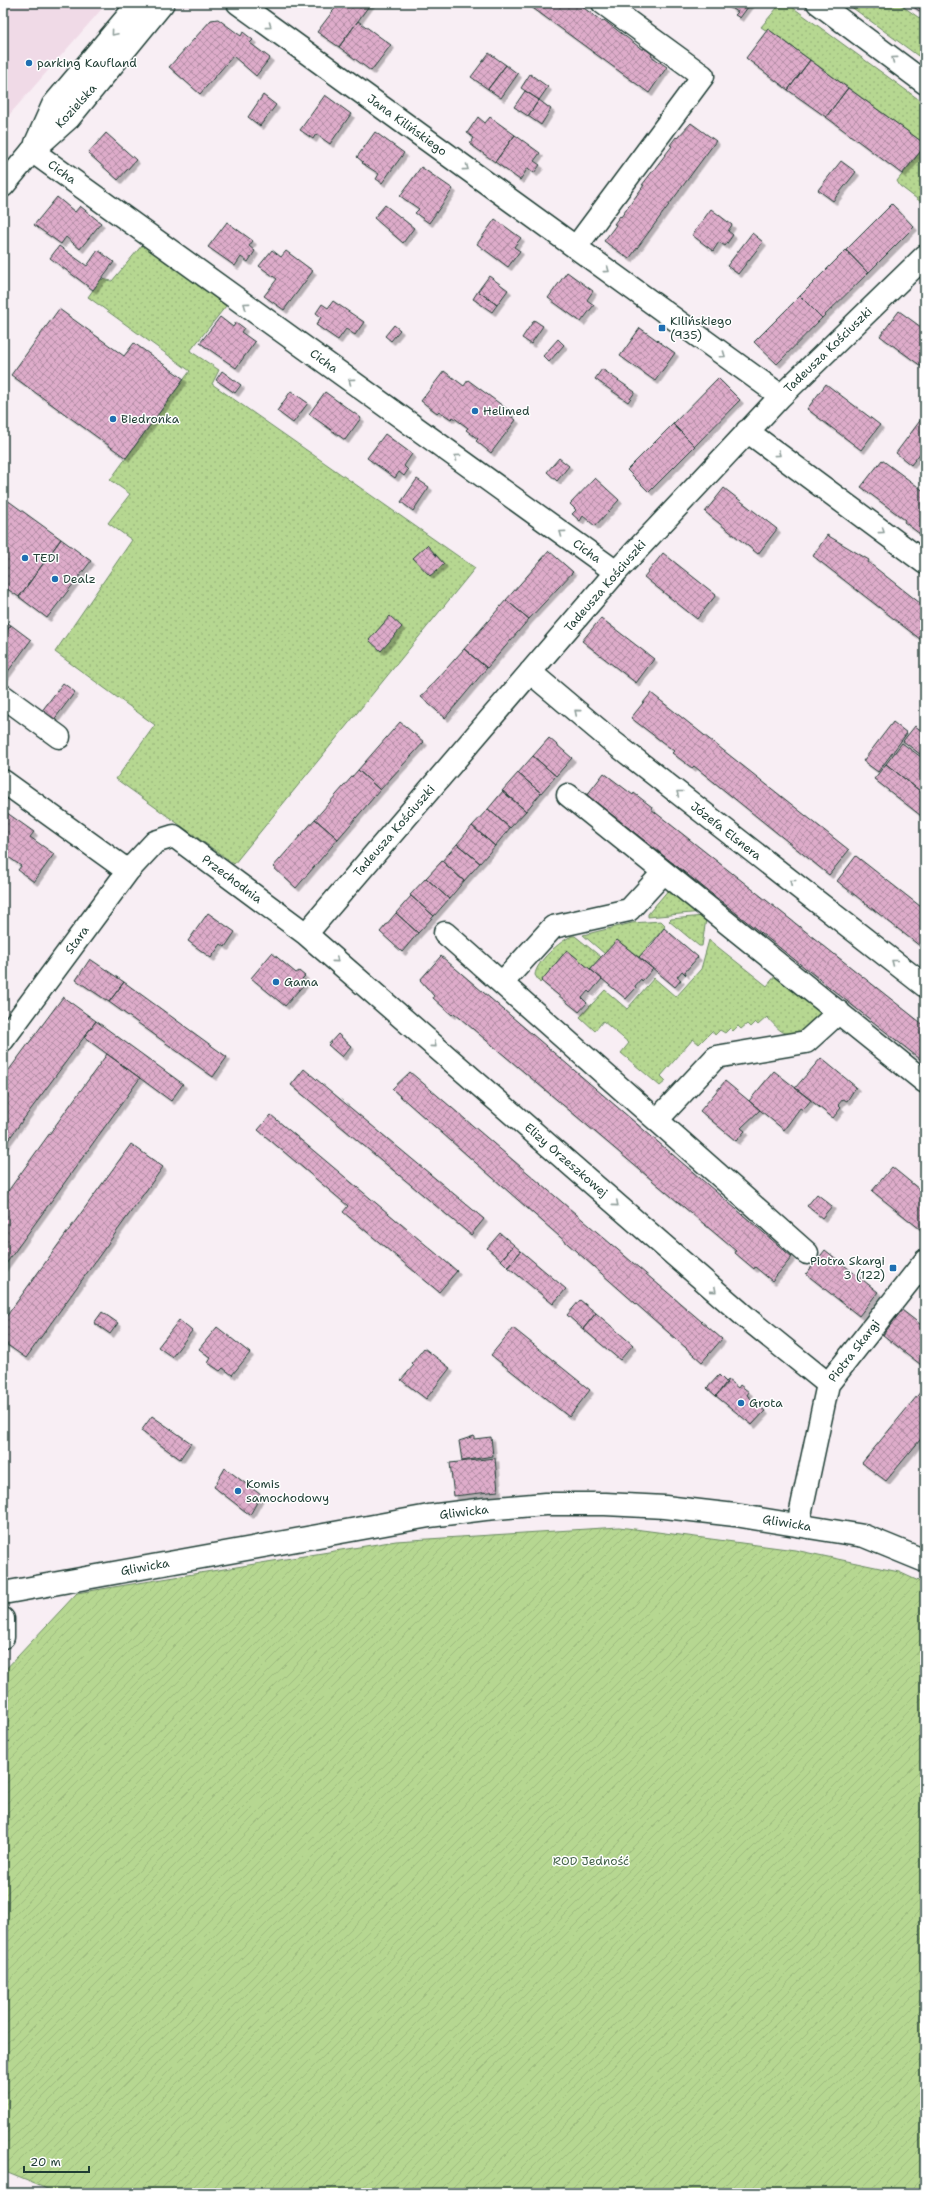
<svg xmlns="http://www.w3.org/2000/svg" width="928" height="2196" viewBox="0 0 928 2196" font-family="'Shantell Sans',sans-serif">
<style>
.built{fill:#f0dae7}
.grass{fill:url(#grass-dots);stroke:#6a8a62}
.garden{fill:url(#garden-furrows);stroke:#6a8a62}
.building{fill:url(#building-cross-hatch);stroke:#1f3d34;filter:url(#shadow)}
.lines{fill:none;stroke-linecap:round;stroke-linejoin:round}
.minor-casing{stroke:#1f3d34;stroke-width:25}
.secondary-casing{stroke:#1f3d34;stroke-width:25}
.minor{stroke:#fff;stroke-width:22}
.secondary{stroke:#fff;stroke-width:22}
.oneway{stroke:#8f9e9a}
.poi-dot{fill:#1f6fb2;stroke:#fff;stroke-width:1.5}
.labels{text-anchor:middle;stroke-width:3;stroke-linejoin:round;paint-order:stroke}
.poi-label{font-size:12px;fill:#1f3d34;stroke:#fff;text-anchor:start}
.street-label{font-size:12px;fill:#1f3d34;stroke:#fff}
.park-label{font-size:12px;fill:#45644b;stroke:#fff}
</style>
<defs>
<pattern id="grass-dots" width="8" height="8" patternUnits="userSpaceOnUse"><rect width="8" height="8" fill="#b6d791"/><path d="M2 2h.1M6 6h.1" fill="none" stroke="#9cb97e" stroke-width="1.8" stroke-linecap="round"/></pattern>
<pattern id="garden-furrows" width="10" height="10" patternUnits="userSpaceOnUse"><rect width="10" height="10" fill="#b6d791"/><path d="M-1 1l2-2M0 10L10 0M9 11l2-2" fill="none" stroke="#9cb97e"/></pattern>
<pattern id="building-cross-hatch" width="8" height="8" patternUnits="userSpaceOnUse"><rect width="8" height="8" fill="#deacca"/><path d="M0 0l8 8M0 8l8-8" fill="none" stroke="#b38da5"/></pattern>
<filter id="shadow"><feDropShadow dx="3.5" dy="3.5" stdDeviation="0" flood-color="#0004"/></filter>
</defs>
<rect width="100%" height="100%" fill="#f8eef4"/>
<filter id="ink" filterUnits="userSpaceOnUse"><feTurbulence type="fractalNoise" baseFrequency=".025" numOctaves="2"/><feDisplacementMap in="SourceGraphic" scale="8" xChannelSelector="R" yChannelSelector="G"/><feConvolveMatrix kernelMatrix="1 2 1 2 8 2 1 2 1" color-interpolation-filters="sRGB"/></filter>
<g filter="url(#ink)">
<!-- built -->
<path class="built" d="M3,3H107L3,122Z"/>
<!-- grass -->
<path class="grass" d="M846,3H898L925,22V61Z
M788,4L925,104V144L768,29L767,31L761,27L777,8Z
M925,146V205L900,186L897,181Z
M143,244L226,306L190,351L219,370L212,384L475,568L234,864L116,779L155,725L55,652L132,540L108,523L130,494L110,480L190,371L88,297L101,279L112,281Z
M670,888L702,912L648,917V914Z
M704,916L706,919L702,946H699L669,921L671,919Z
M661,921L665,925L664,928L639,957L617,940L605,954L583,935L632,923Z
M572,936H575L601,957L590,969L567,950L540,983L535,975C536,962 560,941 572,936Z
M709,940L767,986L780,970L824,1011L809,1031C784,1035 785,1037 767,1017L758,1025L755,1022L750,1027L747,1024L741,1029L738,1026L733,1031L730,1028L725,1033L720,1030L715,1035L712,1031L699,1044L693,1039L661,1076L666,1081L660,1086L621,1053L629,1043L603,1021L595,1031L580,1017L605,990L627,1009L654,978L676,997L701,969Z"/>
<!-- garden -->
<path class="garden" d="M619,1527L795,1550L899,1572L925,1584V2193H57L3,2171V1672L77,1593L396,1541Z"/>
<!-- building -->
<path class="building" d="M339,3H371L339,47L317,32Z
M532,3H577L603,22L604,20L643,50L644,48L652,54L651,56L667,67L649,93L530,6Z
M723,3H751L740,18L735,15L738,12Z
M908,3H925V15Z
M218,19L241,36L243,32L253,40L250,43L270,58L256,76L233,56L200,94L169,67L211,20Z
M358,21L391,45L371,71L339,47Z
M768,29L810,60L788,90L746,58Z
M489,53L506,65L488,89L471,77Z
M810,60L848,88L826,117L788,90Z
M506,65L518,74L501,98L488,89Z
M530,74L548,87L539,100L521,88Z
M848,88L925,144V146L902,174L826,117Z
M525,91L539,100L528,116L514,107Z
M263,95L276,105L260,126L248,117Z
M325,95L351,114L330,144L316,134L313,139L300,130Z
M539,100L551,109L541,125L528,116Z
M478,117L485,123L490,117L515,135L495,162L470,144L474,138L467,133Z
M691,123L716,141L629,259L604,241L616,225L614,224L620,216L621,217L644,185H642L672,146L670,145L676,137L677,138Z
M375,132L404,153L382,183L376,179L379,174L362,163L363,162L357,157Z
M106,133L136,160L118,180L88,153Z
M515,135L540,153L534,161L540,165L534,173L528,168L520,180L495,162Z
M841,161L856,172L833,201L818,190Z
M421,167L453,189L429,223L415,213L419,209L400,196Z
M57,197L75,212L80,206L101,223L80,249L66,237L61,244L34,225Z
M892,204L914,227L868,273L846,250Z
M385,205L414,228L403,243L374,218Z
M711,209L732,225L728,231L733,235L725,246L719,242L713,251L692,235Z
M495,219L521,238L514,247L520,251L508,267L477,244Z
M227,222L253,241L249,246L255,251L248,262L241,257L235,266L208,247Z
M752,233L763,242L738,274L727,266Z
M59,246L87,266L98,250L114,262L93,290L50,258Z
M272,250L281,257L286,251L313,271L284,310L264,296L277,279L259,266Z
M846,250L868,273L822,318L800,296Z
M567,272L593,291L587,300L594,305L581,322L548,298Z
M489,276L508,290L497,305L478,291Z
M478,291L497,305L492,312L473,299Z
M800,296L822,318L777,364L754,342Z
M333,301L364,322L355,335L346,329L338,340L316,325L321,317L316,313L322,304L328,308Z
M59,309L124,356L134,343L184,379L126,458L11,375Z
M899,311L925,330V369L880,336Z
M220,317L233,327L236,322L244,328L241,332L255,342L236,368L200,343Z
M534,320L543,326L531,344L522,338Z
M394,325L400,330L391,341L385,336Z
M640,328L675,353L655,381L620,356Z
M558,339L564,345L549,362L543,356Z
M602,369L635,392L628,402L595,379Z
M222,371L241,385L235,393L216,380Z
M444,371L464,386L468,380L511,412L509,415L516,420L491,453L476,441L478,439L466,430L468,428L453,417L451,419L439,411L437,413L421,401Z
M718,378L740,400L695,446L673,424Z
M826,384L880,425L861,450L807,409Z
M291,391L308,403L293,423L277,411Z
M325,392L361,418L345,440L309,414Z
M925,414V447L911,465L896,453Z
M673,424L695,446L649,492L627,470Z
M385,434L412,454L404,466L408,470L404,476L399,472L395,478L367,458Z
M559,458L569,466L557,481L547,472Z
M882,460L925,492L924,537L904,522L905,520L861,487Z
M595,478L619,500L595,526L583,516L580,521L572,514L576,510L570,504Z
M417,479L429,487L413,511L401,502Z
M724,488L777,529L758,554L705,512Z
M3,497L61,539L19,597L3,586Z
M827,535L869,560L868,562L925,607V643L813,556Z
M61,539L91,561L47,618L19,597Z
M427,545L444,564L430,576L413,558Z
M549,551L573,572L529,619L506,600Z
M663,553L716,595L697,619L644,577Z
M506,600L529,619L487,668L464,649Z
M390,616L402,627L381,651L369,640Z
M601,618L654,659L636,683L582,641Z
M3,620L11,625L3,636Z
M11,625L31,640L4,677L3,636Z
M464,649L487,668L445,718L421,697Z
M63,683L75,692L50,725L38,716Z
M651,693L849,850L829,875L694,766L692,768L672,753L674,751L631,718Z
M400,722L424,742L380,790L358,770Z
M893,722L907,733L878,772L863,761Z
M915,726L925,733V758L903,741Z
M549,738L572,758L556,776L533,756Z
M902,743L925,760V795L886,764Z
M533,756L556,776L541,793L518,773Z
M886,764L925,795V819L874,779Z
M358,770L380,790L338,839L315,819Z
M518,773L541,793L526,811L502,791Z
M604,773L633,795L634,793L652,807L651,809L925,1026V1063L587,795Z
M503,791L526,811L510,828L488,809Z
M488,809L510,828L495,846L472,826Z
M3,810L34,832L30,837L54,854L34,882L18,870L21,866L3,853Z
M315,819L338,839L296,888L273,867Z
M472,826L495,846L480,863L457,844Z
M457,844L480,863L464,881L442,861Z
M856,856L925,910V950L837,881Z
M442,861L464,881L449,899L426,878Z
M426,878L449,899L434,916L410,895Z
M411,896L434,916L418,933L396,913Z
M208,913L235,932L225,947L221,944L211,958L188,941Z
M396,913L418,933L402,952L380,932Z
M664,928L698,957L685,972L686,975L682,971L677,977L681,980L675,987L639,957L648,947L649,948Z
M617,940L653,969L642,981L641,979L635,986L636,988L626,999L590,969Z
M567,950L602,979L590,993L588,991L582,998L587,1003L579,1012L541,981Z
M272,953L296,973L299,971L305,976L302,979L306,982L285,1006L251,978Z
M441,956L792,1257L772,1281L755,1267L754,1269L735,1253L736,1251L454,1013L452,1015L433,998L434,996L420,980Z
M90,959L124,982L109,1002L76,980Z
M124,982L227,1057L213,1077L109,1002Z
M63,997L96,1021L3,1147V1078Z
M96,1021L183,1084L171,1101L84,1037Z
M338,1034L351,1046L342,1057L328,1045Z
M107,1054L140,1078L3,1268V1198Z
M821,1058L856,1087L847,1101L843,1099L838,1105L841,1108L833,1118L795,1088Z
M304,1069L484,1219L471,1235L291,1085Z
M774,1071L811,1100L803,1110L800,1108L784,1130L749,1101Z
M410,1072L722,1339L702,1362L392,1089Z
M725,1081L760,1110L741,1128L745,1131L736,1141L700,1111Z
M271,1115L457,1271L439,1292L343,1212L348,1206L258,1130Z
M925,1125V1138L919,1133Z
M131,1144L163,1167L26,1358L3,1342V1321Z
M892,1167L925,1194V1233L872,1191Z
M817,1194L832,1206L822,1218L807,1206Z
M500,1233L514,1245L501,1260L487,1248Z
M514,1245L521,1251L508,1267L501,1260Z
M825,1250L878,1292L859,1316L806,1274Z
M521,1251L566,1289L553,1304L508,1267Z
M580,1300L596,1313L583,1329L567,1315Z
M902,1310L925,1328V1368L883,1335Z
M102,1312L118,1323L110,1334L94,1323Z
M596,1313L633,1345L620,1360L583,1329Z
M179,1320L192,1331L172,1357L158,1347Z
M217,1327L250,1353L232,1375L223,1368L220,1371L208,1363L211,1358L199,1349Z
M513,1328L590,1390L569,1417L491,1355Z
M424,1348L450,1368L426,1399L401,1380L414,1365L412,1363Z
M719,1375L727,1383L716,1396L707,1388Z
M728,1380L738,1388L740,1385L749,1392L747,1395L765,1411L752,1425L716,1396Z
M922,1390L925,1393V1434L886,1481L862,1463Z
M152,1416L191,1443L180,1459L141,1431Z
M474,1436V1439L491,1437L493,1456L462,1461L459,1441Z
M495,1458L498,1491L454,1496L450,1463Z
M225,1468L261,1495L250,1515L214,1487Z"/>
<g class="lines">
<!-- minor casing -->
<g class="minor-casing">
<path id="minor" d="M238,3L781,396
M818,3L925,83
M32,151L616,572
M576,247L703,76L603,3
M747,431L925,563
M530,672L613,742L925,986
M3,696L59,737
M3,781L128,871
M568,795L925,1082
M445,933L807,1253
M306,934L616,572L781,396L925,256
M502,983L553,927L629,910L664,872
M3,1040L128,871L155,842L174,836L306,934L749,1320L828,1384
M657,1120L716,1057L806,1042L839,1012
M798,1525L828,1384L925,1261
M3,1619V1637"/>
</g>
<!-- secondary casing -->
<g class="secondary-casing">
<path id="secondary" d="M36,143L53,105L139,3
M3,186L32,151L69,118L163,3
M3,1593L429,1516L485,1509L545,1504H605L665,1507L735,1515L864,1536L925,1561"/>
</g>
<!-- minor -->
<use href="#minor" class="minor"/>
<!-- secondary -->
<use href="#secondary" class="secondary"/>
</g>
<!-- one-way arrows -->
<defs><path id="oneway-chevron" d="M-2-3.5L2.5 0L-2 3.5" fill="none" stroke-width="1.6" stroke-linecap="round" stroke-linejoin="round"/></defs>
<g class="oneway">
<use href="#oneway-chevron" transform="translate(269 26) rotate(36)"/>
<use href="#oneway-chevron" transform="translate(114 33) rotate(130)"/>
<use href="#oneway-chevron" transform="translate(894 59) rotate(-143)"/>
<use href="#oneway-chevron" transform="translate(466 168) rotate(36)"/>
<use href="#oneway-chevron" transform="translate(607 270) rotate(37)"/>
<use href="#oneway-chevron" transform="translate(246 305) rotate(-144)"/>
<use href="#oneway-chevron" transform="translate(723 355) rotate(35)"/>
<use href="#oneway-chevron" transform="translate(351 381) rotate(-144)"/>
<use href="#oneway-chevron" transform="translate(778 454) rotate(37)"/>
<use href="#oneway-chevron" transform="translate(457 457) rotate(-144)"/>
<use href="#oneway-chevron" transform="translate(882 531) rotate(37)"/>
<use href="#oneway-chevron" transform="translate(562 533) rotate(-144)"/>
<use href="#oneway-chevron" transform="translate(577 712) rotate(-140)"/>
<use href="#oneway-chevron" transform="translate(679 793) rotate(-142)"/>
<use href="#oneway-chevron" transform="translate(792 882) rotate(-142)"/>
<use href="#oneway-chevron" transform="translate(336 960) rotate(41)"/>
<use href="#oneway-chevron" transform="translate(894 962) rotate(-142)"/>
<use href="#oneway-chevron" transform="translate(434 1045) rotate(41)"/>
<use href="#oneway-chevron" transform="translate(616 1204) rotate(41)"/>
<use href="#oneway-chevron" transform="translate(714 1290) rotate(41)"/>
</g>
</g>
<!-- markers -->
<g class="poi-dot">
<circle cx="29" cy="63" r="4"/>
<rect x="658" y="324" width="8" height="8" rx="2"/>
<circle cx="475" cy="411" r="4"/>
<circle cx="113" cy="419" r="4"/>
<circle cx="25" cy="558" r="4"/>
<circle cx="55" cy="579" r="4"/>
<circle cx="276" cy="982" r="4"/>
<rect x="889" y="1264" width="8" height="8" rx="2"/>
<circle cx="741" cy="1403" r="4"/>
<circle cx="238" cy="1491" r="4"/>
</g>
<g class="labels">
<!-- poi labels -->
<g class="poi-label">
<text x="37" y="67">parking Kaufland</text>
<text x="670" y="325">Kilińskiego<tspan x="670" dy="14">(935)</tspan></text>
<text x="483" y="415">Helimed</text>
<text x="121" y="423">Biedronka</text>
<text x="33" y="562">TEDi</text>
<text x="63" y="583">Dealz</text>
<text x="284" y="986">Gama</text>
<text x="885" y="1265" text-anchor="end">Piotra Skargi<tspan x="885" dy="14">3 (122)</tspan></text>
<text x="749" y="1407">Grota</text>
<text x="246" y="1488">Komis<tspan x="246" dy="14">samochodowy</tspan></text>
</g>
<!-- street labels -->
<g class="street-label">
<text transform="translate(76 106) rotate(-48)" y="4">Kozielska</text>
<text transform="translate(407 125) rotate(36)" y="4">Jana Kilińskiego</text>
<text transform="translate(62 172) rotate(36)" y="4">Cicha</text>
<text transform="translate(828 350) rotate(-44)" y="4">Tadeusza Kościuszki</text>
<text transform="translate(324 361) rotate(36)" y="4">Cicha</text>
<text transform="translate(587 551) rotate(36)" y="4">Cicha</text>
<text transform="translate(605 586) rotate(-49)" y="4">Tadeusza Kościuszki</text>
<text transform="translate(394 831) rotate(-49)" y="4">Tadeusza Kościuszki</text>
<text transform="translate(726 831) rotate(38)" y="4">Józefa Elsnera</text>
<text transform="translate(232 879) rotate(37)" y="4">Przechodnia</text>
<text transform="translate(77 940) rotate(-54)" y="4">Stara</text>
<text transform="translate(566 1160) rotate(41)" y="4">Elizy Orzeszkowej</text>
<text transform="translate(854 1351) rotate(-52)" y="4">Piotra Skargi</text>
<text transform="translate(464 1512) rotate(-7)" y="4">Gliwicka</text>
<text transform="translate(787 1523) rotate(9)" y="4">Gliwicka</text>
<text transform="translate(145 1567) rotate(-10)" y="4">Gliwicka</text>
</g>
<!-- park labels -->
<g class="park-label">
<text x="591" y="1865">ROD Jedność</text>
</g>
</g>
<!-- margin -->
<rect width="928" height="2196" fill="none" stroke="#fff" stroke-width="16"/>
<rect x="8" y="8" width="912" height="2180" fill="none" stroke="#1f3d34" stroke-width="1.5" filter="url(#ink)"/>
<!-- scale -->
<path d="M24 2166v6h65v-6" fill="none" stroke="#1f3d34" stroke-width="2"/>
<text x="30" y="2166" font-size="12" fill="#1f3d34" stroke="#ffffff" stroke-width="3" paint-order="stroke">20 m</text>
</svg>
